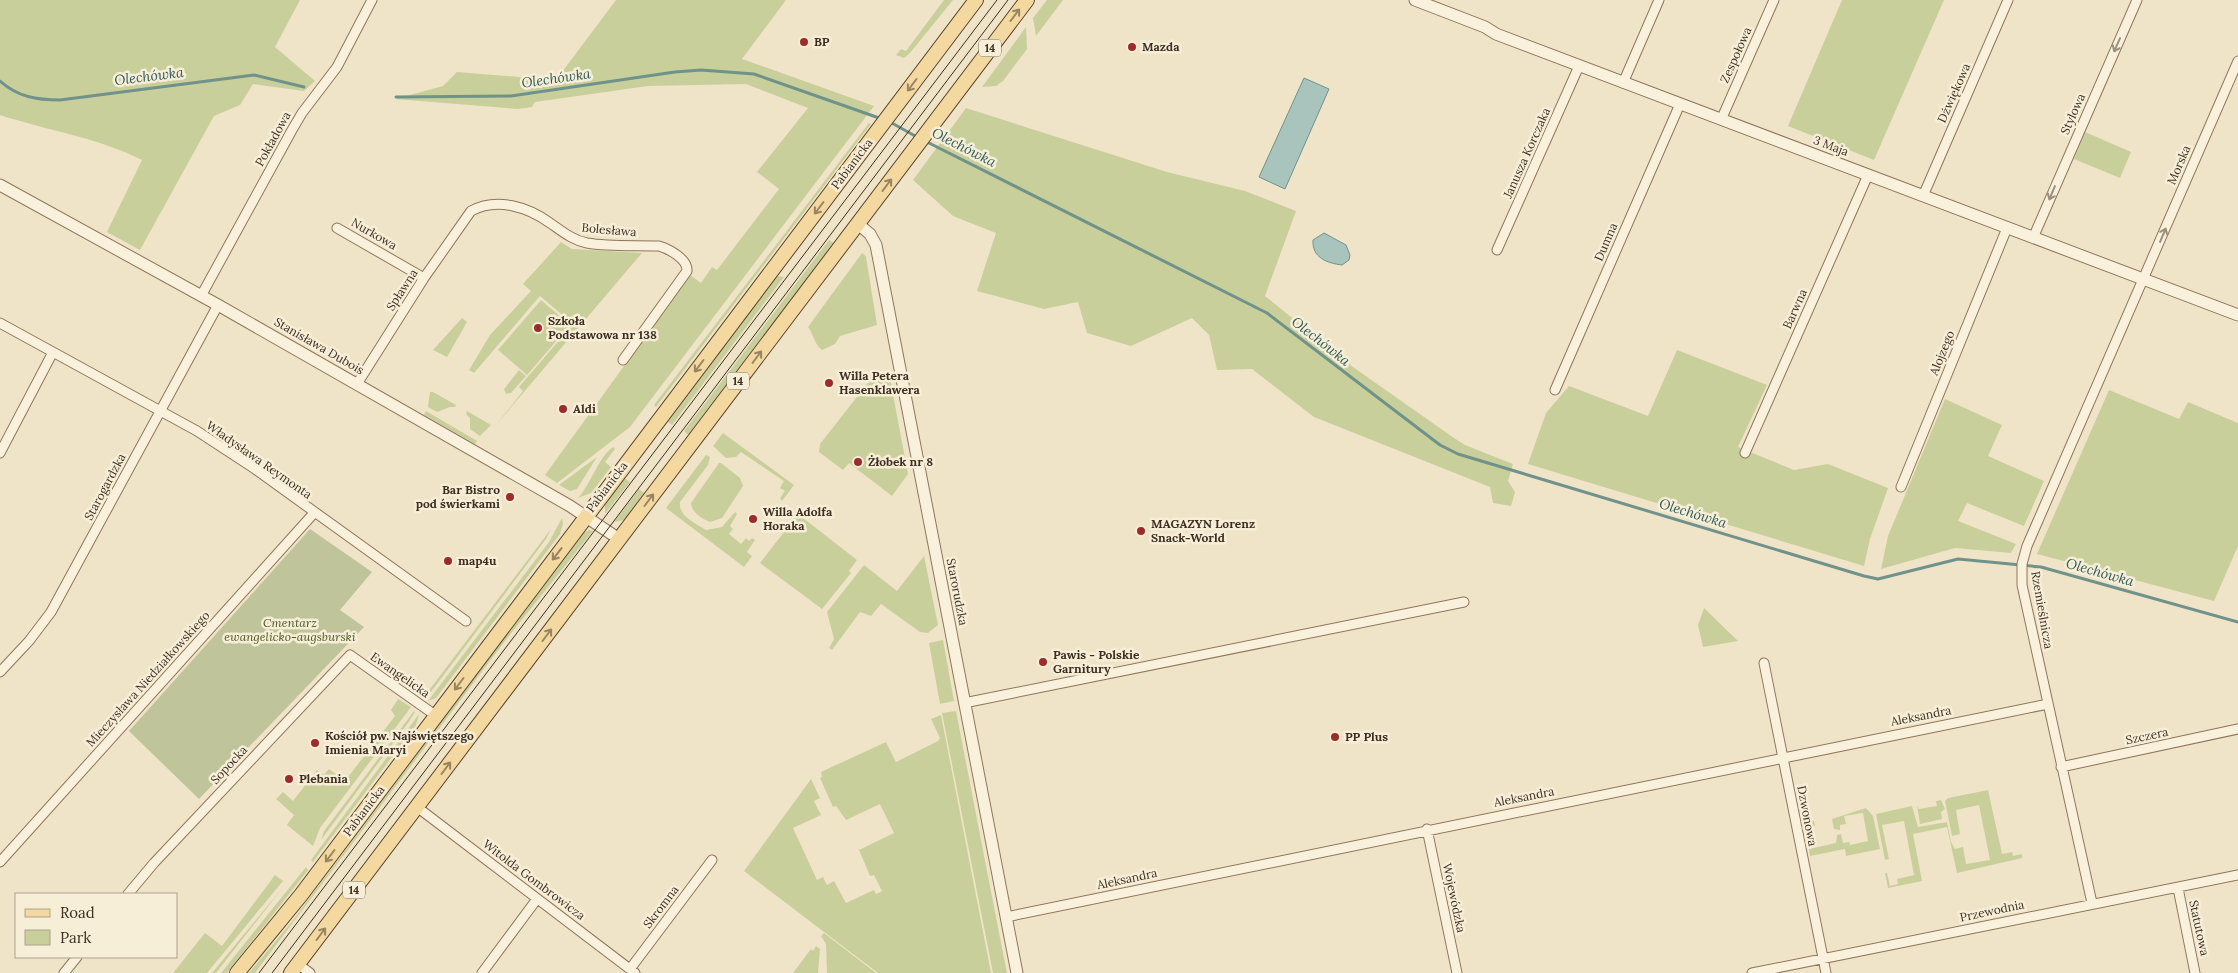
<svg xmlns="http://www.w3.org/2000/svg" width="2238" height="973" viewBox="0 0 2238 973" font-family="Lora,serif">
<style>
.green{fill:#c9cf9b}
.cemetery{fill:#bfc49a}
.water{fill:#a9c4bc;stroke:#6f938a}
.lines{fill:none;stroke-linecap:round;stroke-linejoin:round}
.stream{stroke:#6f938a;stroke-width:3}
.minor-casing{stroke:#8d765c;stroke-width:11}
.tertiary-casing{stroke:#8d765c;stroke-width:13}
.primary-casing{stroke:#5b4430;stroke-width:16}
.minor{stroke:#faf1dc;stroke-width:9}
.tertiary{stroke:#faf1dc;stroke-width:11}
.primary{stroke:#f3d9a0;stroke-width:14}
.tram{stroke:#3d2e20;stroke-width:1}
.oneway{stroke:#988460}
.oneway2{stroke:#9c907e}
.poi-dot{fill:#9e2a2b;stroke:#f7eed8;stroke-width:2}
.labels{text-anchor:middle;stroke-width:5;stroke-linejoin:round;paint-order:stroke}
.shield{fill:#f7eed8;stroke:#756857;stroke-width:1}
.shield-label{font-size:11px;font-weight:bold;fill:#3d2e20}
.poi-label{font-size:12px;font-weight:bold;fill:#3d2e20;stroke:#f7eed8;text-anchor:start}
.street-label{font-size:12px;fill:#3d2e20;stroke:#f7eed8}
.park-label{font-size:12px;font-style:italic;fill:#4d5a26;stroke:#f7eed8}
.water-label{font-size:14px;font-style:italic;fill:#2f5d5a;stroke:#f7eed8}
</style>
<rect width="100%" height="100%" fill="#f0e4c8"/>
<!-- green -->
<path class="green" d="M0,0H300L275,47L315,81L304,91L253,84L240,105L214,116L140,250L107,232L142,160C96,137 49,131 0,115Z
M616,0H786L742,59L874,106L630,427L557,483L545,475L690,275L701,283L712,267L717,270L779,189L757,172L808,108L746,84L648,86L535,102L532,107L518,109L395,99L443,86L457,72L556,80Z
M944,0H953L910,53L904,58L896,55L901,49L906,51Z
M1047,0H1063L1036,36L1033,18Z
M1842,0H1944L1874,160L1788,126Z
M1026,27L1027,49L1003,81L996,86L982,87Z
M966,108L1167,172L1245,191L1296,211L1265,296L1353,367L1454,438L1465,445L1513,464L1508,481L1515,492L1511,506L1493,503L1490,487L1314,417L1252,369L1217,370L1209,335L1192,318L1131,346L1087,333L1078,302L1044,309L977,291L996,233L953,216L913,180Z
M869,123L871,124L656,407L654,405Z
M2085,132L2131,152L2120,178L2074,159Z
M829,240L834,243L688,435L684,431Z
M561,242L572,249L642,253L496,425L523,391L519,387L573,324L540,296L474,373L469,370L490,335L531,291L523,284Z
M862,253L864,254L866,257L877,325L840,336L835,344L822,350C814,344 814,335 808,327Z
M777,276L784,277L672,425L668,422Z
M541,300L570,325L527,375L498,350Z
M462,318L467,322L447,357L433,350Z
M1677,350L1767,385L1738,447L1794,470L1828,464L1888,488L1870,539L1864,566L1528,464L1546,413L1569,386L1648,416Z
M519,370L526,376L511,393L506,394L504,389Z
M889,373L908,474L892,496L849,463L843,470L819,452L820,444L871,379Z
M2109,390L2179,419L2188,402L2238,423V546L2214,601L2037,554Z
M430,392H433L456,405L455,407H450L437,412L428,407Z
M1945,399L2002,425L1988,456L2044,481L2024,526L1967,503L1958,521L2016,544L2011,553L1955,548L1881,569L1888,536Z
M426,411L477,441L475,444L424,415Z
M467,411L491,425L480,436L470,429V418L466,414Z
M723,433L794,485L782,501L780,498L785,491L780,488L784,481L741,452L736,457L726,458L713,446Z
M613,447L615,449L605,462L611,467L591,493L578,498C591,484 599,456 613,447Z
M706,455L710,457L708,465L680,502C678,516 695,523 706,530L722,527L735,512L737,514L730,526L733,529L729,534L741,544L746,538L749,541L752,538L755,540L747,552L752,556L744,567L666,508Z
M597,457L577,489L570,491L559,485Z
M719,463H721L740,478L743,486L722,518L710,522C701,518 692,513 691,503Z
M624,478L630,482L605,514V504Z
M639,489L644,493L624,520L614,522Z
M798,514L857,560L849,571L851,573L822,609L760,563Z
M562,518L563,524L560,534L436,698L428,701L549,542Z
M551,529L546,539L437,684L426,698L424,697Z
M589,530L593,531L505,641L255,973H249L294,919L583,533Z
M924,556L938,625L928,633L920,632L881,604L871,616L860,612L832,650L829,648L834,639L827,612L864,565L897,591Z
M1704,608L1738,641L1703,647L1698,625Z
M943,640L954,701L940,704L929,643Z
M398,699L411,707L320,828L313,846L287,825L294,815L276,799L283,792L293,801L317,770L324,775L329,769L345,781L395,716L391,710Z
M414,711L415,712L408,723L321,840L324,831Z
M956,711L1001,943L1007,973H993L942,713Z
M419,714L416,725L313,862L311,860Z
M941,715L991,973H878L744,871L811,779L820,798L814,801L821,815L793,828L817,880L823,877L827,885L834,881L846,903L874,890L876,894L882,891L874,875L870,876L859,850L894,833L880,804L846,820L836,806L833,807L820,778L822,777L821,772L886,742L896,762L938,741L940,738L931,719Z
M1988,790L2002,854L2012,852L2013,856L2022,854V858L1957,873L1947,827L1913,834L1922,881L1888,888L1885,873H1887L1890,886L1898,884L1897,879L1914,875L1904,821L1882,825L1889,859L1885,860L1876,814L1912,806L1918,827L1947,822L1951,842L1955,849L1963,847L1966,864L1990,860L1979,805L1956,810L1960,834L1952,836L1945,801L1948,798Z
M1941,800L1945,809L1941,812L1942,819L1920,824L1917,805L1919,809L1937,806L1936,801Z
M1866,808L1873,816L1880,849L1846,856L1845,849L1810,856L1809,849L1836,843L1837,835L1841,834L1843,843L1849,842L1850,845L1868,841L1863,813L1844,816L1846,824L1840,825V830L1834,829L1832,819Z
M1809,819L1814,821L1815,826L1808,828L1811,846H1808L1804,822Z
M306,867L308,870L227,973H221Z
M275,875L283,881L207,973H173L205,933L222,946Z
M284,886L216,973H212Z
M824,933L876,973H827L826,944L821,936Z
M816,946L820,949L818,973H793L811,949L813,951Z"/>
<!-- cemetery -->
<path class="cemetery" d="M310,529L372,572L340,610L364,627L199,799L129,731Z"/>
<!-- water -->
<path class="water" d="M1304,78L1329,89L1285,189L1259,177Z
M1324,233L1346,245L1350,255L1349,260L1342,265C1327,263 1312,258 1313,240Z"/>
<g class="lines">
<!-- stream -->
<path class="stream" d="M0,81C18,97 37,100 60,100L254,75L304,87
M396,97L511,96L675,72L701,70L754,74L882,119
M890,122L917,137
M925,141L1267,313L1440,445L1458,454L1864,576L1878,579L1958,559L2041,567L2238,622"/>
<!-- minor casing -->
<g class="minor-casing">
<path id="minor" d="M1623,83L1659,0
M1721,120L1774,0
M1923,196L2008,0
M337,228L424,278
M2033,238L2137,0
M1497,250L1579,66
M201,296L292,130L302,113L337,67L372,0
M0,323L197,431L255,469L466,621
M357,384L424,278L471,211C497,197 528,207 550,223C562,231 572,240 587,243C610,247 636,245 659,246C669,249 688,259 687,271L623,360
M1555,390L1680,104
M0,453L53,352
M1745,453L1868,175
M1901,487L2007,228
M1764,663L1826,973
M0,672L29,641L51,612L218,305
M964,703L1464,602
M2061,767L2238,729
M417,807L635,973
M1427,829L1457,973
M0,862L314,513
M2178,888L2195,973
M128,894L154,863L350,655L435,715
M2092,903L2022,585V564L2027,546L2238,61
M1006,917L2048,704
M298,964L310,973
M630,969L712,860
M64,973L77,957
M482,973L537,899
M1752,973L2238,875"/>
</g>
<!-- tertiary casing -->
<g class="tertiary-casing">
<path id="tertiary" d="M1415,0L1485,27L1496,34L2238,315
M0,185L218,305L570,506L619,539
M858,224L870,234L876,245L1017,973"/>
</g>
<!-- primary casing -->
<g class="primary-casing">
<path id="primary" d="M237,973L301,895L976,0
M291,973L1027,0"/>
</g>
<!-- minor -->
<use href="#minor" class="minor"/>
<!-- tertiary -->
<use href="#tertiary" class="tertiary"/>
<!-- primary -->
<use href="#primary" class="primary"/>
<!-- tram -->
<path class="tram" d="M259,973L997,0
M272,973L1008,0"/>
</g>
<!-- one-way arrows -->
<defs><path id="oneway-shaft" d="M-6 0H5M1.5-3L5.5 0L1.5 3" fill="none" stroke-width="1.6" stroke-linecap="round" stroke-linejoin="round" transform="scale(1.25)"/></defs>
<g class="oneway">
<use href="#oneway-shaft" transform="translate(1015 15) rotate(-53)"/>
<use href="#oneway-shaft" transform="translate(912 85) rotate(127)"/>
<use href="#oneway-shaft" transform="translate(887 185) rotate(-53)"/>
<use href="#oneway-shaft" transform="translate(819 208) rotate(127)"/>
<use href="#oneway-shaft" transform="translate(757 357) rotate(-53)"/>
<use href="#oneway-shaft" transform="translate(699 366) rotate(127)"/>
<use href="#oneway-shaft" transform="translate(649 500) rotate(-53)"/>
<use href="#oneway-shaft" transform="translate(557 554) rotate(128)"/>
<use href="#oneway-shaft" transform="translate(547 635) rotate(-53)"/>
<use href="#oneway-shaft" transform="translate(459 684) rotate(127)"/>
<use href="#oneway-shaft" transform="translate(446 768) rotate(-53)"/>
<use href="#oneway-shaft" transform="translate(330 856) rotate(127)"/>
<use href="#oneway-shaft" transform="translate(321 934) rotate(-53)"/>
</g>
<g class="oneway2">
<use href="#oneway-shaft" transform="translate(2117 45) rotate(114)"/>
<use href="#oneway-shaft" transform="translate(2052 193) rotate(113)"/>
<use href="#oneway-shaft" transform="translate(2163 235) rotate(-67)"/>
</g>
<!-- markers -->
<g class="poi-dot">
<circle cx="804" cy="42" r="5"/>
<circle cx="1132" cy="47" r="5"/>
<circle cx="538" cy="328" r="5"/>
<circle cx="829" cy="383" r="5"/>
<circle cx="563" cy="409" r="5"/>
<circle cx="858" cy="462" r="5"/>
<circle cx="510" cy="497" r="5"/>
<circle cx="753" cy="519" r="5"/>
<circle cx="1141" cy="531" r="5"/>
<circle cx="448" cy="561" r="5"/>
<circle cx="1043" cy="662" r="5"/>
<circle cx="1335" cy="737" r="5"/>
<circle cx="315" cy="743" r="5"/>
<circle cx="289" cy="779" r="5"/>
</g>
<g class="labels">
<!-- shield labels -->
<g class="shield">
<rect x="979" y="39.5" width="22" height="17" rx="4"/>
<rect x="727" y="372.5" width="22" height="17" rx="4"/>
<rect x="343" y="881.5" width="22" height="17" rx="4"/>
</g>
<g class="shield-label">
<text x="990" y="52">14</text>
<text x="738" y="385">14</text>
<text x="354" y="894">14</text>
</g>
<!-- poi labels -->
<g class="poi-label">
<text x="814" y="46">BP</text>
<text x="1142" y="51">Mazda</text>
<text x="548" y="325">Szkoła<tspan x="548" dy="14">Podstawowa nr 138</tspan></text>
<text x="839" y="380">Willa Petera<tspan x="839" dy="14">Hasenklawera</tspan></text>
<text x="573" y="413">Aldi</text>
<text x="868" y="466">Żłobek nr 8</text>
<text x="500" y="494" text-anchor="end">Bar Bistro<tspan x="500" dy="14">pod świerkami</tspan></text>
<text x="763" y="516">Willa Adolfa<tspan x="763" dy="14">Horaka</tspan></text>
<text x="1151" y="528">MAGAZYN Lorenz<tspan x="1151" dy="14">Snack-World</tspan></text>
<text x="458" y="565">map4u</text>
<text x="1053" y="659">Pawis - Polskie<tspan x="1053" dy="14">Garnitury</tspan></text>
<text x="325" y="740">Kościół pw. Najświętszego<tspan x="325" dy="14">Imienia Maryi</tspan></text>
<text x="1345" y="741">PP Plus</text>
<text x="299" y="783">Plebania</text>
</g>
<!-- street labels -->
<g class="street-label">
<text transform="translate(1736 55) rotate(-66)" y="4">Zespołowa</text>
<text transform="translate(1954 93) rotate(-66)" y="4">Dźwiękowa</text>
<text transform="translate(2073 114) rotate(-66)" y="4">Stylowa</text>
<text transform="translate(273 139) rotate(-61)" y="4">Pokładowa</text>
<text transform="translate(1831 146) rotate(21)" y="4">3 Maja</text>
<text transform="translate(1527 153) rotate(-66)" y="4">Janusza Korczaka</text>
<text transform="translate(852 164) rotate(-53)" y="4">Pabianicka</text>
<text transform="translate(2179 165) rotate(-67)" y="4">Morska</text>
<text transform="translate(609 230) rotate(5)" y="4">Bolesława</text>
<text transform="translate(374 234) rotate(30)" y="4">Nurkowa</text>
<text transform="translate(1606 242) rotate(-67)" y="4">Dumna</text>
<text transform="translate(402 290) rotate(-57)" y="4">Spławna</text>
<text transform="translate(1795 309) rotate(-66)" y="4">Barwna</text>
<text transform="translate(319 346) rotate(30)" y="4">Stanisława Dubois</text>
<text transform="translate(1942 353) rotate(-68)" y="4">Alojzego</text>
<text transform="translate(259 460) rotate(35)" y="4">Władysława Reymonta</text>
<text transform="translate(105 487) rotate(-62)" y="4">Starogardzka</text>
<text transform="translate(607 487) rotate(-53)" y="4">Pabianicka</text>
<text transform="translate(957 592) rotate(79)" y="4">Starorudzka</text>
<text transform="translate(2042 610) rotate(80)" y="4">Rzemieślnicza</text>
<text transform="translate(400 675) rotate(35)" y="4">Ewangelicka</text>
<text transform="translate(148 679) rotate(-48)" y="4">Mieczysława Niedziałkowskiego</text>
<text transform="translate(1921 716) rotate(-11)" y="4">Aleksandra</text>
<text transform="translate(2147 736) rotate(-12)" y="4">Szczera</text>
<text transform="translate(229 765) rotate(-47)" y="4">Sopocka</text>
<text transform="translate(1524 797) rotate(-11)" y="4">Aleksandra</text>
<text transform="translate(364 811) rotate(-53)" y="4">Pabianicka</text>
<text transform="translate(1807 816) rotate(79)" y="4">Dzwonowa</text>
<text transform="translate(1127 879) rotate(-12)" y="4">Aleksandra</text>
<text transform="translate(534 880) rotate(37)" y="4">Witolda Gombrowicza</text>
<text transform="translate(1454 898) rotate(78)" y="4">Wojewódzka</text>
<text transform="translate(661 907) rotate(-53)" y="4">Skromna</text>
<text transform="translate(1992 911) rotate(-12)" y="4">Przewodnia</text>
<text transform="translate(2199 928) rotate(78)" y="4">Statutowa</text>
</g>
<!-- park labels -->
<g class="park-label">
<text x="290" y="627">Cmentarz<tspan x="290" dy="14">ewangelicko-augsburski</tspan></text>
</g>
<!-- water labels -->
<g class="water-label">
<text transform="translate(149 76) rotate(-7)" y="5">Olechówka</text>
<text transform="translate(556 78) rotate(-8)" y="5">Olechówka</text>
<text transform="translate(964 147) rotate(27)" y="5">Olechówka</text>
<text transform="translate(1321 341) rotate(38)" y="5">Olechówka</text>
<text transform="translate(1693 513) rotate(17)" y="5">Olechówka</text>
<text transform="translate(2100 572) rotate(16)" y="5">Olechówka</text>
</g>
</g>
<!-- legend -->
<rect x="15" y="893" width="162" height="65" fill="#f7eed8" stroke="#ada18e"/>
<rect x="25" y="909" width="25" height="8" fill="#f3d9a0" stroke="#ada18e"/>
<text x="60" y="918" font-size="15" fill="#3d2e20">Road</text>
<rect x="25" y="930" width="25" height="15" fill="#c9cf9b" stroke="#ada18e"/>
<text x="60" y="943" font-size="15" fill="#3d2e20">Park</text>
</svg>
